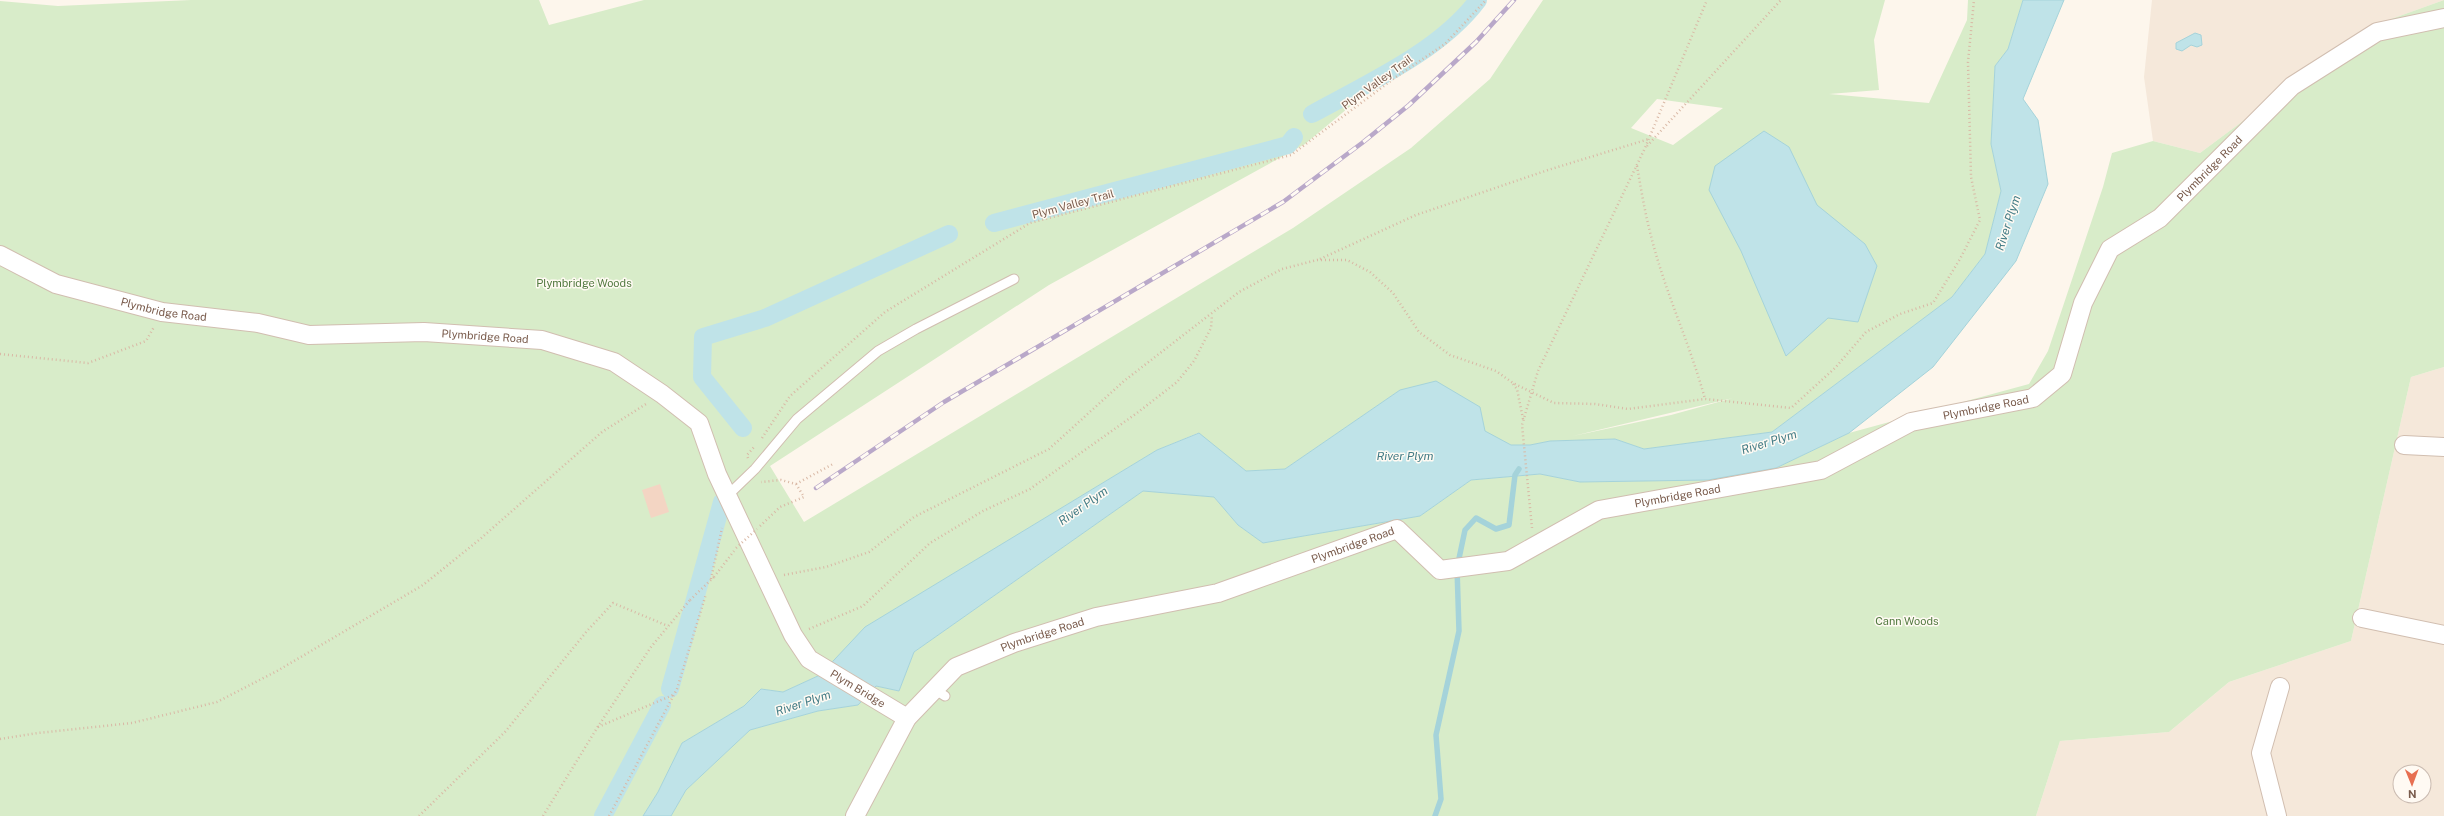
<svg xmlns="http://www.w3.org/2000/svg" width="2444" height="816" viewBox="0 0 2444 816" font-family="'Public Sans',sans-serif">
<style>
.residential{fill:#f5e8da;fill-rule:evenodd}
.green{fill:#d8ecc9;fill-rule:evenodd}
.water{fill:#bfe3e8;stroke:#a5d3da}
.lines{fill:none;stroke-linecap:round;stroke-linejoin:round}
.stream{stroke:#a5d3da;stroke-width:5.5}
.canal{stroke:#bfe3e8;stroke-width:18}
.building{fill:#f3d5c3}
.lane-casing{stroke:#d1beb0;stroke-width:11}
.street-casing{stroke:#d1beb0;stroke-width:20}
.path{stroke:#d9b8a5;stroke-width:2.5;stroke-dasharray:1 3;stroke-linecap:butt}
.lane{stroke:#fff;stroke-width:9}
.street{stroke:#fff;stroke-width:18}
.rail-casing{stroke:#b9a8c9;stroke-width:4.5}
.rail{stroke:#fffaf3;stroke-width:3;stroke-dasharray:9;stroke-linecap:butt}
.path-bridge{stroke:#d9b8a5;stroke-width:2.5;stroke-dasharray:1 3;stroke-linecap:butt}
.labels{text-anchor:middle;stroke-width:3;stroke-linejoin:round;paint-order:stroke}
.street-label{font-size:11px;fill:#7a5c4d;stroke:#fffaf3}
.park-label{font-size:11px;fill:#537a41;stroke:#fffaf3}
.water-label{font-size:12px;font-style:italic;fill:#437c86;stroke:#fffaf3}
</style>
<rect width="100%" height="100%" fill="#fdf6ec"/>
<!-- residential -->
<path class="residential" d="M2152,0H2444L2369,27L2200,153L2153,141L2144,77Z
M2444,367V816H2036L2060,741L2169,732L2229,682L2351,641L2411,377ZM2400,772H2424V796H2400Z"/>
<!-- green -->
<path class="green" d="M191,0H539L549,25L644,0H1470L1427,42L1305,144L1049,285L770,466L804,522L1293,228L1411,148L1490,79L1543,0H1885L1874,40L1879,90L1829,94L1929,103L1967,20L1968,0H2023L2008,49L1995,66L1991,144L2001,191L1985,254L1952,297L1772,432L1644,449L1615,439L1550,441L1530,445H1511L1400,390L1285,469L1246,471L1198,433L1157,450L866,627L820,675L783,692L761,689L744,706L682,743L658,792L643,816H0V1L58,6ZM1657,99L1723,108L1673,145L1631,128ZM1733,398L1671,415L1573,436Z
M2444,0V367L2411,377L2351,641L2229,682L2169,732L2060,741L2036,816H671L686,790L750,730L818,711L858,705L876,686L899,691L914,652L1143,491L1214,497L1238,525L1263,543L1420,516L1471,480L1540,474L1580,482L1708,480L1776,468L1849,433L2029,384L2048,351L2103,187L2112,153L2153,141L2200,153L2369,27Z"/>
<!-- water -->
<path class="water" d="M2023,0H2064L2023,99L2038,120L2048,184L2016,261L1933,367L1849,433L1776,468L1708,480L1580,482L1540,474L1471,480L1420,516L1263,543L1238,525L1214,497L1143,491L914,652L899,691L876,686L858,705L818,711L750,730L686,790L671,816H643L658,792L682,743L744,706L761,689L783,692L820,675L865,627L1157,450L1199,433L1246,471L1285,469L1400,390L1436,381L1480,407L1485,431L1511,445H1530L1550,441L1615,439L1644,449L1772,432L1952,297L1985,254L2001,191L1991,144L1995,66L2008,49Z
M2195,33L2201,35L2202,45L2197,47L2191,45L2182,51L2176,49V43Z
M1764,131L1789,147L1817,205L1865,244L1877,266L1858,322L1828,318L1786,356L1741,251L1709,190L1715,166Z"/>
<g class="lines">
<!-- stream -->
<path class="stream" d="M1435,816L1441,799L1436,735L1459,631L1457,568L1465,530L1476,518L1496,529L1509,525L1515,475L1519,469"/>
<!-- canal -->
<path class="canal" d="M1312,114C1368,83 1440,51 1478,0
M994,223L1288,145L1294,137
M743,428L702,377L703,337L765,318L949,234
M670,689L722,502
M603,816L662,705"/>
</g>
<!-- building -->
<path class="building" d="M660,484L669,512L651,518L642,490Z"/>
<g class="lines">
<!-- lane casing -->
<g class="lane-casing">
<path id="lane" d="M727,496L755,469L797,419L878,351L916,329L1014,279
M934,689L945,696"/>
</g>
<!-- street casing -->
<g class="street-casing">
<g id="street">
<path id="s1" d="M0,255L56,284L162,312L258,323L309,335L424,332L542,340L614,362L662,394L699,423L717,474L793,635L809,659L907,718"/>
<path d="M2404,445L2444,447"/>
<path d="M2362,618L2444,635"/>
<path id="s2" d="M855,816L907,718L956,667L1014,643L1096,617L1218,593L1397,529L1440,570L1508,561L1599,510L1821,470L1911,422L2033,398L2062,374L2083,303L2110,249L2160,218L2292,86L2377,32L2444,18"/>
<path d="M2277,816L2261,753L2280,687"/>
</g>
</g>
<!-- path -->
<path class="path" d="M1647,146L1781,0
M1637,166C1641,189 1645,213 1651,236C1665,292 1690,344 1705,399
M1320,259L1416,215L1548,170L1649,139
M0,354L88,363L146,341L154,327
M1513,384L1517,389L1523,419
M762,438L790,396L885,312L1030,223L1291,155L1396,77L1445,44L1486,0
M748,458L747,455L755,446
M796,484L833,464
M760,526L780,507L804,497L796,484L781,480L761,482
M1532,528L1522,425L1538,371L1645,148L1707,0
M784,575L826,567L869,552L914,517L1049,449L1124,381L1239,292L1282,269L1317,260H1347L1370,272L1393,293L1419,332L1450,355L1496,371L1513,383L1554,403L1595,404L1628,409L1705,399L1791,408L1835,368L1866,332L1900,314L1933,303L1960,259L1980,220L1971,177L1968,62L1974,0
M714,577L734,551
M711,579L722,528
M809,629L863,606L930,543L983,511L1030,489L1137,413L1177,382L1194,361L1211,328L1212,315
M598,727L673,695
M0,739L38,733L132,723L217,702L277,671L423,585L479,540L602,432L646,404
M419,816L505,732L587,631L613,603L668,626
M543,816L597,728L651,647L690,600
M609,816L677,689L706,594"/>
<!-- lane -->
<use href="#lane" class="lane"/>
<!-- street -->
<use href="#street" class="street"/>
<!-- rail casing -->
<g class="rail-casing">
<path id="rail" d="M816,488L944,402L1283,202L1362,143L1409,105L1476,42L1514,0"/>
</g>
<!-- rail -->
<use href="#rail" class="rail"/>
<!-- path-bridge -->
<path class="path-bridge" d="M736,548L757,529
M690,600L714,577"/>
</g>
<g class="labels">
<!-- street labels -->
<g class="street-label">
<text transform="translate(1377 82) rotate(-36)" y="4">Plym Valley Trail</text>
<text dy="4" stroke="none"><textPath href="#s2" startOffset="1630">Plymbridge Road</textPath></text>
<text transform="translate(1073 204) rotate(-15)" y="4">Plym Valley Trail</text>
<text dy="4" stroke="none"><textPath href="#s1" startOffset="174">Plymbridge Road</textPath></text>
<text dy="4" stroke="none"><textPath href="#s1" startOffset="498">Plymbridge Road</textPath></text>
<text dy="4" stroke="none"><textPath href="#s2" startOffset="1281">Plymbridge Road</textPath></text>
<text dy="4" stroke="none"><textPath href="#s2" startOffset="957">Plymbridge Road</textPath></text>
<text dy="4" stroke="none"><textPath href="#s2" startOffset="598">Plymbridge Road</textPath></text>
<text dy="4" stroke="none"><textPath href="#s2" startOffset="274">Plymbridge Road</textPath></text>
<text dy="4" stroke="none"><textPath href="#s1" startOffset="1053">Plym Bridge</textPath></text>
</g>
<!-- park labels -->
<g class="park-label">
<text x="584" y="287">Plymbridge Woods</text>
<text x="1907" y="625">Cann Woods</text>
</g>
<!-- water labels -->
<g class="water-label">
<text transform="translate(2008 223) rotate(-72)" y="4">River Plym</text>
<text transform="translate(1769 442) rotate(-17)" y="4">River Plym</text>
<text x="1405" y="460">River Plym</text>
<text transform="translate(1083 506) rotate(-35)" y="4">River Plym</text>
<text transform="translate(803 703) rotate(-18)" y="4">River Plym</text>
</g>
</g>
<!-- north arrow -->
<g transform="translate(2412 784) rotate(179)"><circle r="19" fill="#fffaf3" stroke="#cabbb1"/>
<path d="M0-3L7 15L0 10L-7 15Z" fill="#e76f51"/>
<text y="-6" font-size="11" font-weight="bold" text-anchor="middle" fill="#7a5c4d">N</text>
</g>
</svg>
